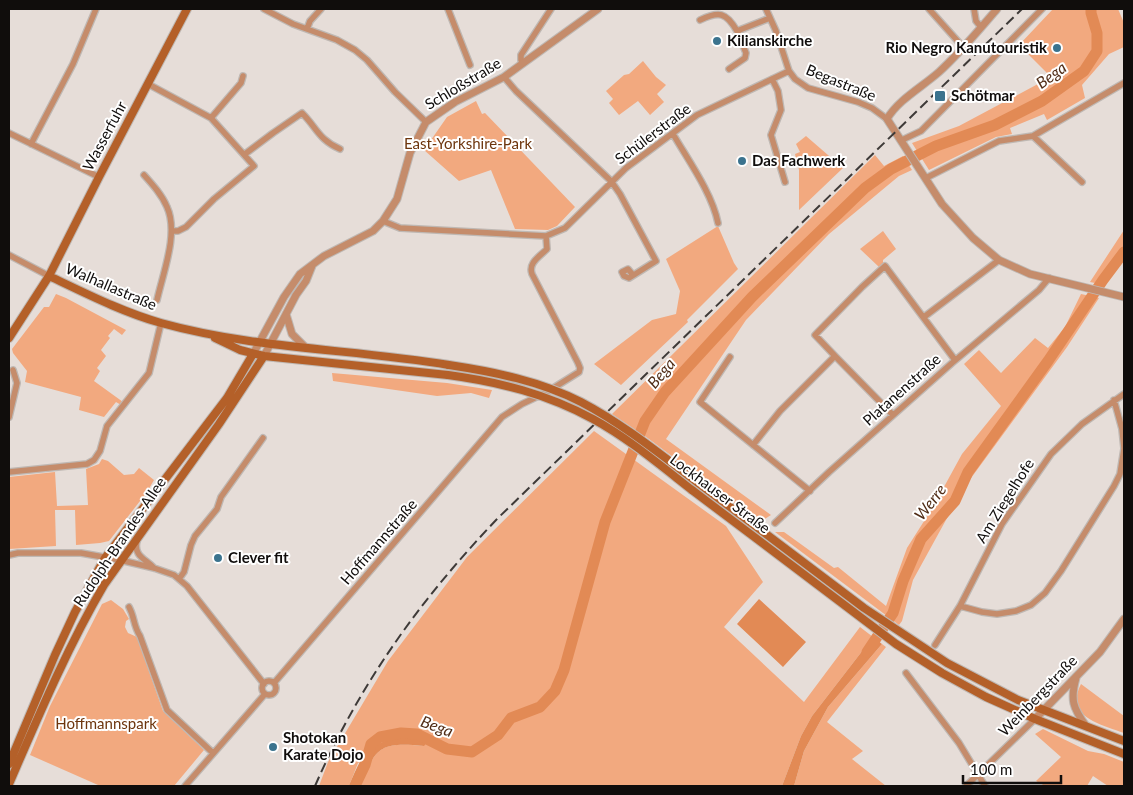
<svg xmlns="http://www.w3.org/2000/svg" width="1133" height="795" viewBox="0 0 1133 795" font-family="Lato,sans-serif">
<style>
.green{fill:#f2a97f}
.water{fill:#e28a55}
.lines{fill:none;stroke-linecap:round;stroke-linejoin:round}
.river{stroke:#e28a55;stroke-width:11}
.minor-casing{stroke:#bfb8b3;stroke-width:8}
.tertiary-casing{stroke:#bfb8b3;stroke-width:9}
.secondary-casing{stroke:#bfb8b3;stroke-width:10}
.minor{stroke:#c58c6b;stroke-width:5.5}
.tertiary{stroke:#c58c6b;stroke-width:7}
.secondary{stroke:#b46029;stroke-width:8}
.rail{stroke:#3e3a38;stroke-width:2;stroke-dasharray:10 5;stroke-linecap:butt}
.secondary-bridge-casing{stroke:#bfb8b3;stroke-width:10;stroke-linecap:butt}
.secondary-bridge{stroke:#b46029;stroke-width:8}
.poi-dot{fill:#3b738e;stroke:#fff;stroke-width:2}
.labels{text-anchor:middle;stroke-width:4;stroke-linejoin:round;paint-order:stroke}
.poi-label{font-size:15px;font-weight:bold;fill:#100d0c;stroke:#fff;text-anchor:start}
.street-label{font-size:15px;fill:#100d0c;stroke:#fff}
.park-label{font-size:15px;fill:#6d350d;stroke:#fff}
.water-label{font-size:16px;font-style:italic;fill:#502c16;stroke:#fff}
</style>
<rect width="100%" height="100%" fill="#e6ddd8"/>
<!-- green -->
<path class="green" d="M1053,9H1118L1124,23V47L1109,54L1082,85L1085,98L1047,120L1044,114L1010,128L1012,134L996,137L929,170L912,143L959,126L1051,77L1019,45Z
M643,61L656,77L666,85L657,94L664,102L650,115L638,101L619,115L609,103L613,99L606,91L624,75L629,74Z
M476,101L482,114L485,113L575,207L557,226L548,230L515,229L491,170L459,181L424,150L447,117Z
M806,136L843,168L799,210V170L795,154L800,152L796,144Z
M875,155L884,166L903,156L912,170L899,176L829,234L746,320L666,439L771,515L760,522L649,439L612,414Z
M718,226L734,263L738,269L687,320L688,322L621,385L594,364L652,320L676,314L680,291L666,259Z
M1124,230V256L1105,285L1090,282Z
M883,231L896,249L883,260V264L879,267L860,249Z
M56,294L66,298L126,330L122,335L114,329L108,336L110,338L101,350L106,356L97,368L100,371L94,381L123,402L121,405L116,402L104,417L79,410L81,397L25,382L27,371L13,353L12,349L44,307H49Z
M1081,294L1099,298L1067,347L963,489L913,580L902,621L899,625L775,532H784L834,568L838,567L886,606L907,548L933,507L962,454L1001,406L964,364L979,350L1001,373L1035,338L1048,348L1065,327Z
M332,373L447,383L492,390L489,398L471,393L437,396L333,381Z
M594,431L726,526L763,582L724,627L804,702L860,627L873,637L812,716L801,736L782,786H359C377,747 379,742 423,746L427,741L400,736L358,763L349,786H319L328,762L388,661L467,557Z
M102,459L108,461L124,475L134,474L139,468L154,480L147,492L109,541L100,543L76,545L75,510H55L56,546L9,549V477L55,472L57,506L88,505L86,469L99,464Z
M111,600L123,609L129,619L126,621L125,627L128,633L137,637L163,711L204,750L174,786H98V785L30,755L50,706L102,604Z
M882,644L886,647L827,722L863,751L852,759L886,786H794L804,751L828,707Z
M1081,684L1124,716V733C1100,724 1064,717 1081,684Z
M1043,729L1088,751L1104,754L1124,762V786H1108L1093,776L1087,786H1045L1036,781L1061,757L1035,734Z"/>
<!-- water -->
<path class="water" d="M759,599L806,642L783,667L737,624Z
M873,637L882,644L828,707L804,751L794,786H782L801,736L812,716Z
M400,736L428,741L424,746C379,742 377,747 359,786H349C362,754 366,746 400,736Z"/>
<g class="lines">
<!-- river -->
<path class="river" d="M867,652L893,613L903,581L921,539L955,501L968,472L1048,361L1103,280L1124,252
M355,786L365,765L371,744L380,737L401,733L417,734L447,749L472,752L498,735L511,718L540,707L555,691L564,670L605,522L645,421L665,392L752,297L865,188L891,169L936,146L995,125L1042,101L1084,71L1097,51V33L1091,13V9"/>
<!-- minor casing -->
<g class="minor-casing">
<path id="minor" d="M264,9L293,24L337,40L355,50L367,60L395,92L426,122
M448,9L470,65
M766,9L776,31L789,71L795,79L808,88L858,102L872,108L887,119
M929,9L963,47
M974,9L976,21L981,27
M700,20C719,11 726,12 737,31
M307,29L310,21L321,9
M523,63L521,60V55L551,9
M729,69L745,58L746,53L737,31L770,18
M504,77L516,91L611,181L620,194L656,261L629,278L624,276L622,272L628,269L633,275
M772,79L778,91L781,110L771,135L785,182
M148,84L211,118L254,166L214,199L186,227L178,231H172
M211,118L241,83L243,76
M9,133L99,177
M673,134C688,160 712,193 718,223
M1033,136L1082,182
M902,140L921,131L1042,9
M31,144L73,64L96,9
M245,154L273,133L302,113C317,128 319,140 340,149
M144,175C153,185 162,195 167,207C179,233 163,273 157,300
M926,178L999,141L1033,136L1124,83
M383,221L400,228L546,236L565,228L626,168L697,115L789,71
M9,255L49,276
M924,317L999,260
M835,356L815,335L862,287L885,266L955,360
M730,357L700,402L810,491
M1114,400L1122,429L1124,448
M9,417L17,383L13,370
M753,445L780,411L835,356L893,415
M9,472L87,464L94,460L100,451L107,426L149,373L161,323
M775,523L829,472L952,363L1039,290L1049,278
M137,541C133,556 146,559 154,568
M9,555L18,553H81L120,560L154,568L174,575L187,586L264,684
M179,579L184,572L191,545L195,536L217,509L221,497L263,438
M960,606L982,612L997,614L1016,611L1031,605L1045,593L1061,571L1114,486L1120,474L1124,449
M129,607C135,618 133,625 140,636L167,710L213,753
M935,645L960,606L1002,524L1051,454L1082,424L1124,394
M906,673L959,743L985,786
M262 688a7 7 0 1 1 14 0a7 7 0 1 1-14 0Z
M274,683L502,417L522,404L547,392L579,372L580,368L578,363L532,274C528,263 539,257 547,249L546,236
M185,786L265,694
M966,786L1035,719"/>
</g>
<!-- tertiary casing -->
<g class="tertiary-casing">
<path id="tertiary" d="M997,9C978,31 960,53 939,72C922,87 898,100 887,119L942,204L973,238L999,260L1030,274L1124,297
M286,314L292,334L306,348
M253,354L284,297L300,274L324,256L373,231L383,221L397,199L410,153L426,122L455,102L504,77L598,9
M264,356L296,295L306,281L312,266
M1076,678C1070,700 1073,708 1086,726
M1035,719L1100,652L1124,619"/>
</g>
<!-- secondary casing -->
<g class="secondary-casing">
<path id="secondary" d="M49,276C85,293 122,312 161,323C255,349 353,349 449,365
M9,338L49,276L99,177L187,9
M215,338L240,350L264,356L448,375
M697,482L864,608L947,663L1018,700L1124,741
M692,490L896,644L942,673L986,697L1035,719L1124,754
M9,764L55,655L75,612L105,558L227,398L253,354
M9,784C38,717 67,648 104,585L219,424L264,356"/>
</g>
<!-- minor -->
<use href="#minor" class="minor"/>
<!-- tertiary -->
<use href="#tertiary" class="tertiary"/>
<!-- secondary -->
<use href="#secondary" class="secondary"/>
<!-- rail -->
<path class="rail" d="M315,786C360,683 420,600 497,519L1022,9"/>
<!-- secondary-bridge casing -->
<g class="secondary-bridge-casing">
<path id="secondary-bridge" d="M449,365C495,372 540,381 581,402C623,424 660,454 697,482
M448,375C500,382 547,394 593,419C628,438 660,465 692,490"/>
</g>
<!-- secondary-bridge -->
<use href="#secondary-bridge" class="secondary-bridge"/>
</g>
<!-- markers -->
<g class="poi-dot">
<circle cx="717" cy="41" r="5"/>
<circle cx="1057" cy="48" r="5"/>
<rect x="934" y="90" width="12" height="12" rx="2.5"/>
<circle cx="742" cy="161" r="5"/>
<circle cx="218" cy="558" r="5"/>
<circle cx="273" cy="747" r="5"/>
</g>
<g class="labels">
<!-- poi labels -->
<g class="poi-label">
<text x="727" y="46">Kilianskirche</text>
<text x="1047" y="53" text-anchor="end">Rio Negro Kanutouristik</text>
<text x="951" y="101">Schötmar</text>
<text x="752" y="166">Das Fachwerk</text>
<text x="228" y="563">Clever fit</text>
<text x="283" y="743">Shotokan<tspan x="283" dy="17">Karate Dojo</tspan></text>
</g>
<!-- street labels -->
<g class="street-label">
<text transform="translate(841 83) rotate(22)" y="5">Begastraße</text>
<text transform="translate(463 84) rotate(-31)" y="5">Schloßstraße</text>
<text transform="translate(653 134) rotate(-37)" y="5">Schülerstraße</text>
<text transform="translate(105 136) rotate(-62)" y="5">Wasserfuhr</text>
<text transform="translate(111 287) rotate(23)" y="5">Walhallastraße</text>
<text transform="translate(902 390) rotate(-42)" y="5">Platanenstraße</text>
<text transform="translate(720 494) rotate(37)" y="5">Lockhauser Straße</text>
<text transform="translate(1005 501) rotate(-58)" y="5">Am Ziegelhofe</text>
<text transform="translate(120 542) rotate(-56)" y="5">Rudolph-Brandes-Allee</text>
<text transform="translate(379 542) rotate(-49)" y="5">Hoffmannstraße</text>
<text transform="translate(1038 696) rotate(-46)" y="5">Weinbergstraße</text>
</g>
<!-- park labels -->
<g class="park-label">
<text x="468" y="149">East-Yorkshire-Park</text>
<text x="106" y="729">Hoffmannspark</text>
</g>
<!-- water labels -->
<g class="water-label">
<text transform="translate(1051 75) rotate(-36)" y="6">Bega</text>
<text transform="translate(661 373) rotate(-50)" y="6">Bega</text>
<text transform="translate(930 502) rotate(-52)" y="6">Werre</text>
<text transform="translate(437 726) rotate(20)" y="6">Bega</text>
</g>
</g>
<!-- border -->
<rect width="1133" height="795" fill="none" stroke="#100d0c" stroke-width="20"/>
<!-- scale -->
<path d="M963 775v8h98v-8" fill="none" stroke="#100d0c" stroke-width="2.5"/>
<text x="970" y="775" font-size="15" fill="#100d0c" stroke="#ffffff" stroke-width="4" paint-order="stroke">100 m</text>
</svg>
